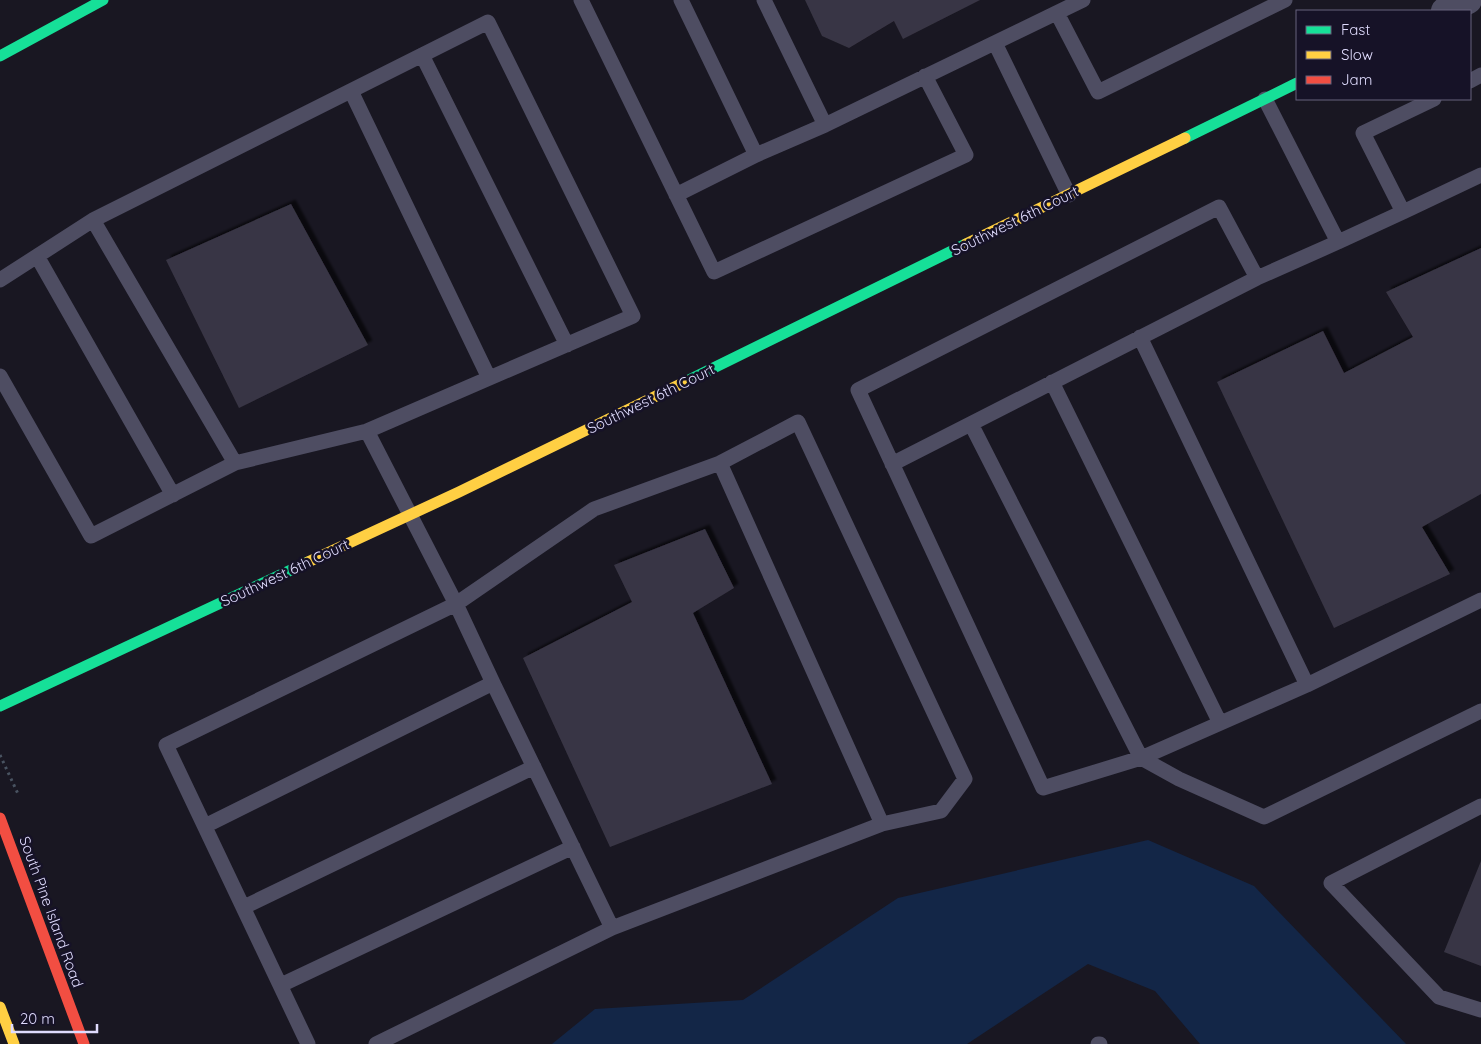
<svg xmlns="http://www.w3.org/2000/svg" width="1481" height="1044" viewBox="0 0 1481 1044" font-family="Quicksand,sans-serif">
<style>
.water{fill:#132647}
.building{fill:#383544;filter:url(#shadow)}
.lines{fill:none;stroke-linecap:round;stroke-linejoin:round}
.path{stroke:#495361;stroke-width:3;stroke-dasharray:2.5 4;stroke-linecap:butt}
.lane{stroke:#4e4d62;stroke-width:15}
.street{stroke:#4e4d62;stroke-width:28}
.fast{stroke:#16e098;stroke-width:11}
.slow{stroke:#ffcf43;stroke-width:11}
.jam{stroke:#f24e42;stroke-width:11}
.labels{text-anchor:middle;stroke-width:5;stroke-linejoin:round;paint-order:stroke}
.street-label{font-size:15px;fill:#dfdbfd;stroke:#161227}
</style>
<defs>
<filter id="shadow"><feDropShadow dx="4.5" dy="-4.5" stdDeviation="1" flood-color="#0009"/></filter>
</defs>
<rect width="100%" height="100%" fill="#191722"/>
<!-- water -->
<path class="water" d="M1148,840L1254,886L1406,1044H1200L1155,991L1088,964L967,1044H552L595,1009L743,1000L898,898Z"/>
<!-- building -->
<path class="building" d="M805,0H980L903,39L894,21L849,48L822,36Z
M291,204L368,345L239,408L166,260Z
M1481,248V494L1422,527L1450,574L1334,628L1217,382L1323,331L1344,373L1413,337L1386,292Z
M705,529L734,588L693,613L772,784L610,847L523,658L632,602L614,565Z
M1481,861V966L1444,952Z"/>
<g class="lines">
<!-- path -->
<path class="path" d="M0,755L19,796"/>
<!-- lane -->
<path class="lane" d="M581,0L714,272L966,155L925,76
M681,0L756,155L825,125
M764,0L825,125L1083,0
M1057,13L1098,92L1285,0
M995,43L1069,195
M422,55L567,345
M1470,81L1481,75
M351,91L489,378
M1265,99L1338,242L1403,212L1363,133L1434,99
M676,195L756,155
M1403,212L1481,175
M93,220L235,463
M1338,242L1257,278L1219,207L858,390L1043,788L1141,758L1179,779L1264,817L1481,711
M37,256L173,495
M0,280L93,220L488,22L633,316L367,431L235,463L91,536L0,376
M1140,337L1307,685
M1052,382L1220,723
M971,424L1141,758L1307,685L1481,600
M720,463L798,422L965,779L941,811L882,824
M892,464L1257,278
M1481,806L1331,883L1439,997L1481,1010
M205,826L493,683L456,604L594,509L720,463L882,824L612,928
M244,907L534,767
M281,985L573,847
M308,1044L166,745L456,604L367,431
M376,1044L612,928L493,683
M1098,1044H1100"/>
<!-- street -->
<path class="street" d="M1445,11L1468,0"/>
<!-- fast -->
<path class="fast" d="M0,56L103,0
M1185,138L1297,83
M687,381L966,244
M0,706L308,562"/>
<!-- slow -->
<path class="slow" d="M966,244L1185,138
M308,562L459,492L687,381
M0,1007L14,1044"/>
<!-- jam -->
<path class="jam" d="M0,818L84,1044"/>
</g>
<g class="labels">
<!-- street labels -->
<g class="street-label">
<text transform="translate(1015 221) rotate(-26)" y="5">Southwest 6th Court</text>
<text transform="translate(651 399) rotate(-26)" y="5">Southwest 6th Court</text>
<text transform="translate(285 573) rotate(-25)" y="5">Southwest 6th Court</text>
<text transform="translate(51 912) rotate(70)" y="5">South Pine Island Road</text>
</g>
</g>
<!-- legend -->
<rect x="1296" y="10" width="175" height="90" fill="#161227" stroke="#66627d"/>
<rect x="1306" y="26" width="25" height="8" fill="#16e098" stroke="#66627d"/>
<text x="1341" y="35" font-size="15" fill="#dfdbfd">Fast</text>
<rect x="1306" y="51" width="25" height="8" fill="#ffcf43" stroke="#66627d"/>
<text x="1341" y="60" font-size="15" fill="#dfdbfd">Slow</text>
<rect x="1306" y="76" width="25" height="8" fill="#f24e42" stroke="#66627d"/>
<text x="1341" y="85" font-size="15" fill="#dfdbfd">Jam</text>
<!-- scale -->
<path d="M12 1024v8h85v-8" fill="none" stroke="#dfdbfd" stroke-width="2.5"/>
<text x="20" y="1024" font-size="15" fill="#dfdbfd" stroke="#161227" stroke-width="4" paint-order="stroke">20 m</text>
</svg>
